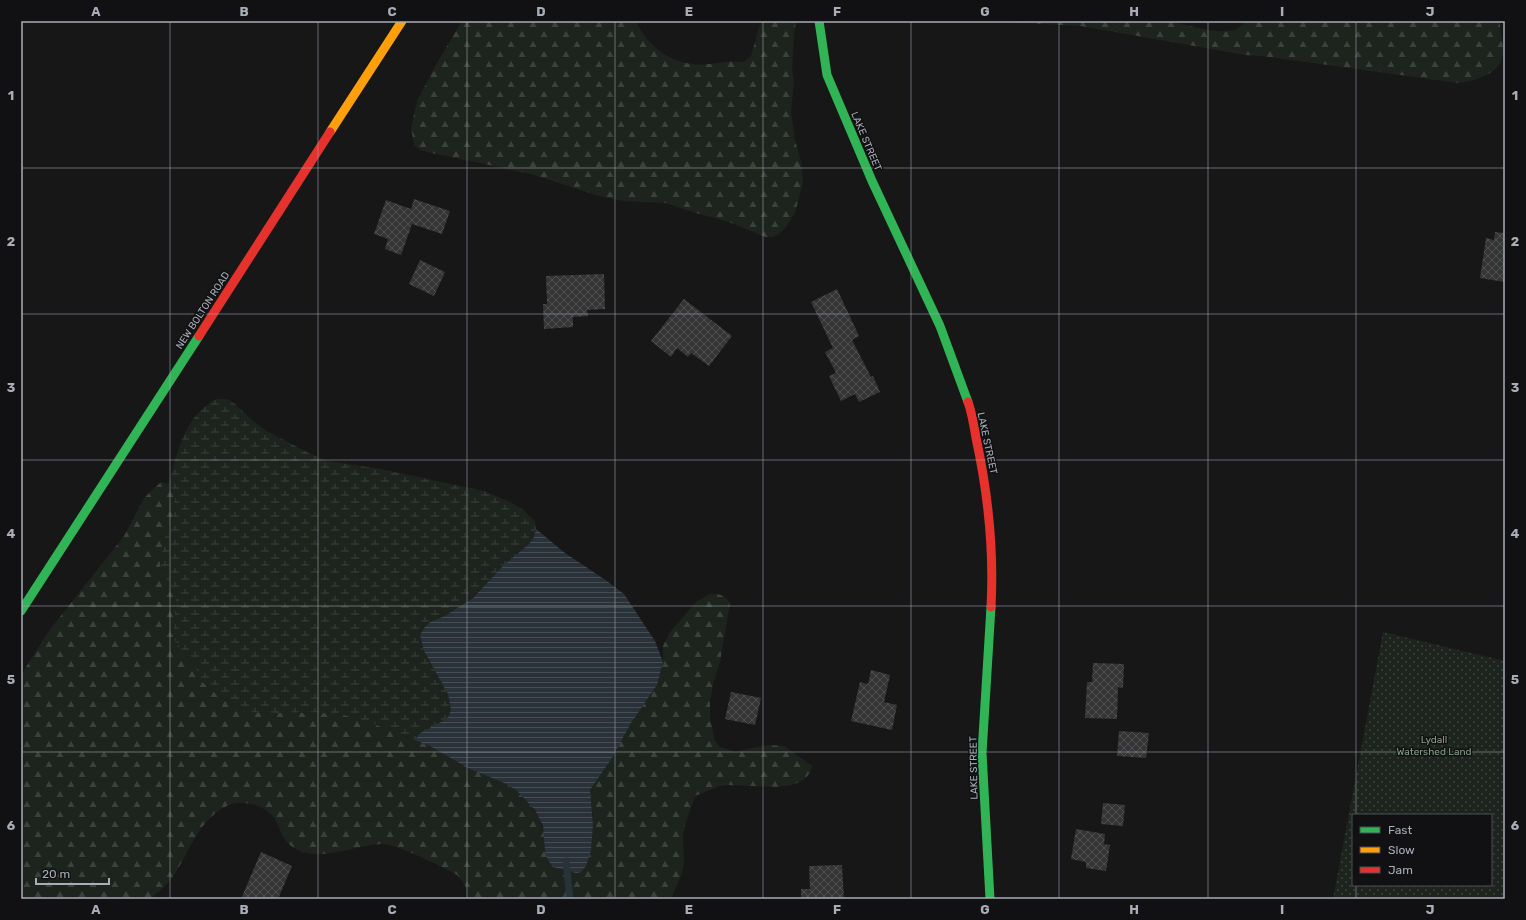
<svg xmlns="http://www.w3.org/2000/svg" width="1526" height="920" viewBox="0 0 1526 920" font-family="Rubik,sans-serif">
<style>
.forest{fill:url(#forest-firs)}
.wetland{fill:url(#wetland-marsh)}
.park{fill:url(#park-dots);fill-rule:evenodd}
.water{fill:url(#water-rules)}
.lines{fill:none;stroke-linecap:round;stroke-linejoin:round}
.stream{stroke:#2a3239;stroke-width:7}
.building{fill:url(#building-cross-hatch)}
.fast{stroke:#30b455;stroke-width:9}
.slow{stroke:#ff9f0a;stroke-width:9}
.jam{stroke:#e5322d;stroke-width:9}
.grid{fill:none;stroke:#a8adb8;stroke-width:1;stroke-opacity:0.55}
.labels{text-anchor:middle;stroke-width:3;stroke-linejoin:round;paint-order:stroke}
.street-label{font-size:10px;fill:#a8adb8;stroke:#111113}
.park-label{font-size:10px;fill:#7fa381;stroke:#111113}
.neatline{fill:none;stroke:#a8adb8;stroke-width:1.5}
.grid-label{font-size:13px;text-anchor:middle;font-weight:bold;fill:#a8adb8}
</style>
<defs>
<pattern id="forest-firs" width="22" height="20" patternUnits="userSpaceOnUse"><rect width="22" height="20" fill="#1d241e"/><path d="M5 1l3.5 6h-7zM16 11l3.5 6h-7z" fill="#3b413d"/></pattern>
<pattern id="wetland-marsh" width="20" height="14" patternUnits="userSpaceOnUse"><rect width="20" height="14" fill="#1d241e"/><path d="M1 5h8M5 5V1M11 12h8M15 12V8" fill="none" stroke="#3b413d"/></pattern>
<pattern id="park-dots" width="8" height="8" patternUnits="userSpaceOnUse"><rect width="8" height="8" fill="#1d241e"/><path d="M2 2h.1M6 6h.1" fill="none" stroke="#3b413d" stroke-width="1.8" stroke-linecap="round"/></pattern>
<pattern id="water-rules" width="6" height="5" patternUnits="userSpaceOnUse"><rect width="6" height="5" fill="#2a3239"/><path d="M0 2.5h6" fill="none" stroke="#464d54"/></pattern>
<pattern id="building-cross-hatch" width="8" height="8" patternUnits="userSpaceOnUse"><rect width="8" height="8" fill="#353536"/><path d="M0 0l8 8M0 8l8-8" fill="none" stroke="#4f5051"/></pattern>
</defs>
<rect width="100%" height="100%" fill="#171717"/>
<!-- forest -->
<path class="forest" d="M462,21H636C646,44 667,61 692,64C703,66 715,63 726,62C732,61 738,62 744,62L751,56L761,21H796L794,35L792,71L794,80L791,112L795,140L802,165L803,182L795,213L786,227L780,233L773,237H765L729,222L696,213L666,203L624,201L599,196L531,174L427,152L420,150L414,145L411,128L417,101L437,63Z
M978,21C1021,21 1063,21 1106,21C1126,21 1147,19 1167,21C1185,23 1234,43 1245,21H1500C1499,30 1503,40 1503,49C1504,73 1477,81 1458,83L1262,56L1245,55L1081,26Z
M161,482L169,484L173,491L175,499L174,516L164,540L160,565L176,598L174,633L175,641L194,664L201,680L207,686L220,697L235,705L250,712L279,713L320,712L344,715L366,721L430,746L509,786L516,790L530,804L539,818L544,834L545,851L560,869L576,873L591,850L593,815L590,799V790L612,758L631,723L657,685L663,663V646L670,632L696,602L710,594H718L725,597L730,603L720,662L713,684L710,701V718L715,741L720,747L735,752L768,745L784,746L812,766C809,782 794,785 779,787L728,785L719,786L695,796L684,828L683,837L684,864L682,873L671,899H466C469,889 463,881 457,875C443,867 395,843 381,844C358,845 328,858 307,853C299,851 291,847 286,841C281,834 279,826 275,819C267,806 244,799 229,805C198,818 190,853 172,878C166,886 158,892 150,899H21V675L48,632L124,536L144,498Z"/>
<!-- wetland -->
<path class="wetland" d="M217,399H226L233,402L251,419L265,430L305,451L327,461L381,469L484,491L508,501L522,509L535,521L536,529L534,537L529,544L504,565L484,587L466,603L445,616L430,622L424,628L420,635L424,651L448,694L451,710L448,717L441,722L420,733L415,740L395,733L374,724L344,715L312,712L279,713L250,712L235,705L220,697L201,681L194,664L175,641L174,633L176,598L160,565L164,540L174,516L175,499L173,491L169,484C177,453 185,414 217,399Z"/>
<!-- park -->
<path class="park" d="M1383,632L1505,661V899H1333ZM1353,815H1491V885H1353Z"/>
<!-- water -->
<path class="water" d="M536,529L565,553L607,581L624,594L655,641L663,662L657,685L631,723L612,758L590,790L593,825L591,850L586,866L581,872L576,873L553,867L548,860L545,851L543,826L535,810L522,796L516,790L502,782L470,769L430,746L415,740L420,733L441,722L448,717L451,710L448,694L424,651L420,635L424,628L430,622L445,616L473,598L504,565L529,544L534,537Z"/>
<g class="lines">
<!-- stream -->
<path class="stream" d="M566,861L570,899"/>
</g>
<!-- building -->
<path class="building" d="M414,199L450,211L442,234L412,224L401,255L385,249L388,239L374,234L386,200L411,209Z
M1495,232L1505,233V282L1480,278L1486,238L1494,240Z
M420,260L445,272L434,296L409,284Z
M604,274L605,309L587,310L588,316L573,317V327L544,329L543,304H547L546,276Z
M837,289L859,336L852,340L871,377L873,376L880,392L859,402L855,394L841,401L829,376L836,373L825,352L833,348L811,302Z
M684,299L732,336L709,366L691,353L688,357L677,348L671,357L651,341Z
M1093,663L1124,664L1123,688L1118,687L1117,719L1085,718L1087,682H1092Z
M871,670L890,675L884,702L897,705L892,730L851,721L860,682L868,684Z
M731,692L761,698L755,725L725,719Z
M1119,731L1149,733L1146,758L1117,756Z
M1103,803L1125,805L1123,826L1101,824Z
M1076,829L1105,834L1104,844L1110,845L1106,871L1086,868V862L1071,859Z
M261,852L292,866L278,899H241Z
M842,865L844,899H801V889H810L809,866Z"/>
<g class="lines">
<!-- fast -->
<path class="fast" d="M819,21L827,75L872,181L940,326L968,402
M21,611L199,336
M990,899L982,753L991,607"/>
<!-- slow -->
<path class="slow" d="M330,132L402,21"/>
<!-- jam -->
<path class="jam" d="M199,336L330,132
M968,402C972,413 974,426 976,438C988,493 994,551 991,607"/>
</g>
<!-- grid -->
<path class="grid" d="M170,21V899M318,21V899M467,21V899M615,21V899M763,21V899M911,21V899M1059,21V899M1208,21V899M1356,21V815M21,168H1505M21,314H1505M21,460H1505M21,606H1505M21,752H1505M1356,885V899"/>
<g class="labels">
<!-- street labels -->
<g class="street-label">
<text transform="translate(867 141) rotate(67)" y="4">LAKE STREET</text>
<text transform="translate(202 310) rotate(-57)" y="4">NEW BOLTON ROAD</text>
<text transform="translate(988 443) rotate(78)" y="4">LAKE STREET</text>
<text transform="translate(973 768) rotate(-91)" y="4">LAKE STREET</text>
</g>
<!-- park labels -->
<g class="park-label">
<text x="1434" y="743">Lydall<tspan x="1434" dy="12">Watershed Land</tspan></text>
</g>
</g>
<!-- border -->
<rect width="1526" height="920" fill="none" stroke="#111113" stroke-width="44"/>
<!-- legend -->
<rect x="1352" y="814" width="140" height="72" fill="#111113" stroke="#4d4f55"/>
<rect x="1360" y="827" width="20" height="6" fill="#30b455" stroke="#4d4f55"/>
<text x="1388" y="834" font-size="12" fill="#a8adb8">Fast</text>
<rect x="1360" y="847" width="20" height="6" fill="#ff9f0a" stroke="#4d4f55"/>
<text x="1388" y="854" font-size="12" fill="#a8adb8">Slow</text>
<rect x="1360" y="867" width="20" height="6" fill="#e5322d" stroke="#4d4f55"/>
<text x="1388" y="874" font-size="12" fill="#a8adb8">Jam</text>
<!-- scale -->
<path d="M36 878v6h73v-6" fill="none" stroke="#a8adb8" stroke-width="2"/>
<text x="42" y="878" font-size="12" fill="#a8adb8" stroke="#111113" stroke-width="3" paint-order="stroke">20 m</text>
<rect x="22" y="22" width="1482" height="876" class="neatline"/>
<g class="grid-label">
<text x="96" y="16">A</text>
<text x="244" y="16">B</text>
<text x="392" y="16">C</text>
<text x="541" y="16">D</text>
<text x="689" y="16">E</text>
<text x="837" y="16">F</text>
<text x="985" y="16">G</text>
<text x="1134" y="16">H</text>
<text x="1282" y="16">I</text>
<text x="1430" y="16">J</text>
<text x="11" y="100">1</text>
<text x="1515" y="100">1</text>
<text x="11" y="246">2</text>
<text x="1515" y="246">2</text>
<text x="11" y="392">3</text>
<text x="1515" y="392">3</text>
<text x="11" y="538">4</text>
<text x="1515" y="538">4</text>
<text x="11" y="684">5</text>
<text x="1515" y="684">5</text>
<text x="11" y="830">6</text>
<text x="1515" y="830">6</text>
<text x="96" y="914">A</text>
<text x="244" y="914">B</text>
<text x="392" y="914">C</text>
<text x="541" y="914">D</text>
<text x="689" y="914">E</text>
<text x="837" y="914">F</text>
<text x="985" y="914">G</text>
<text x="1134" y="914">H</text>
<text x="1282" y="914">I</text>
<text x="1430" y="914">J</text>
</g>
</svg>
